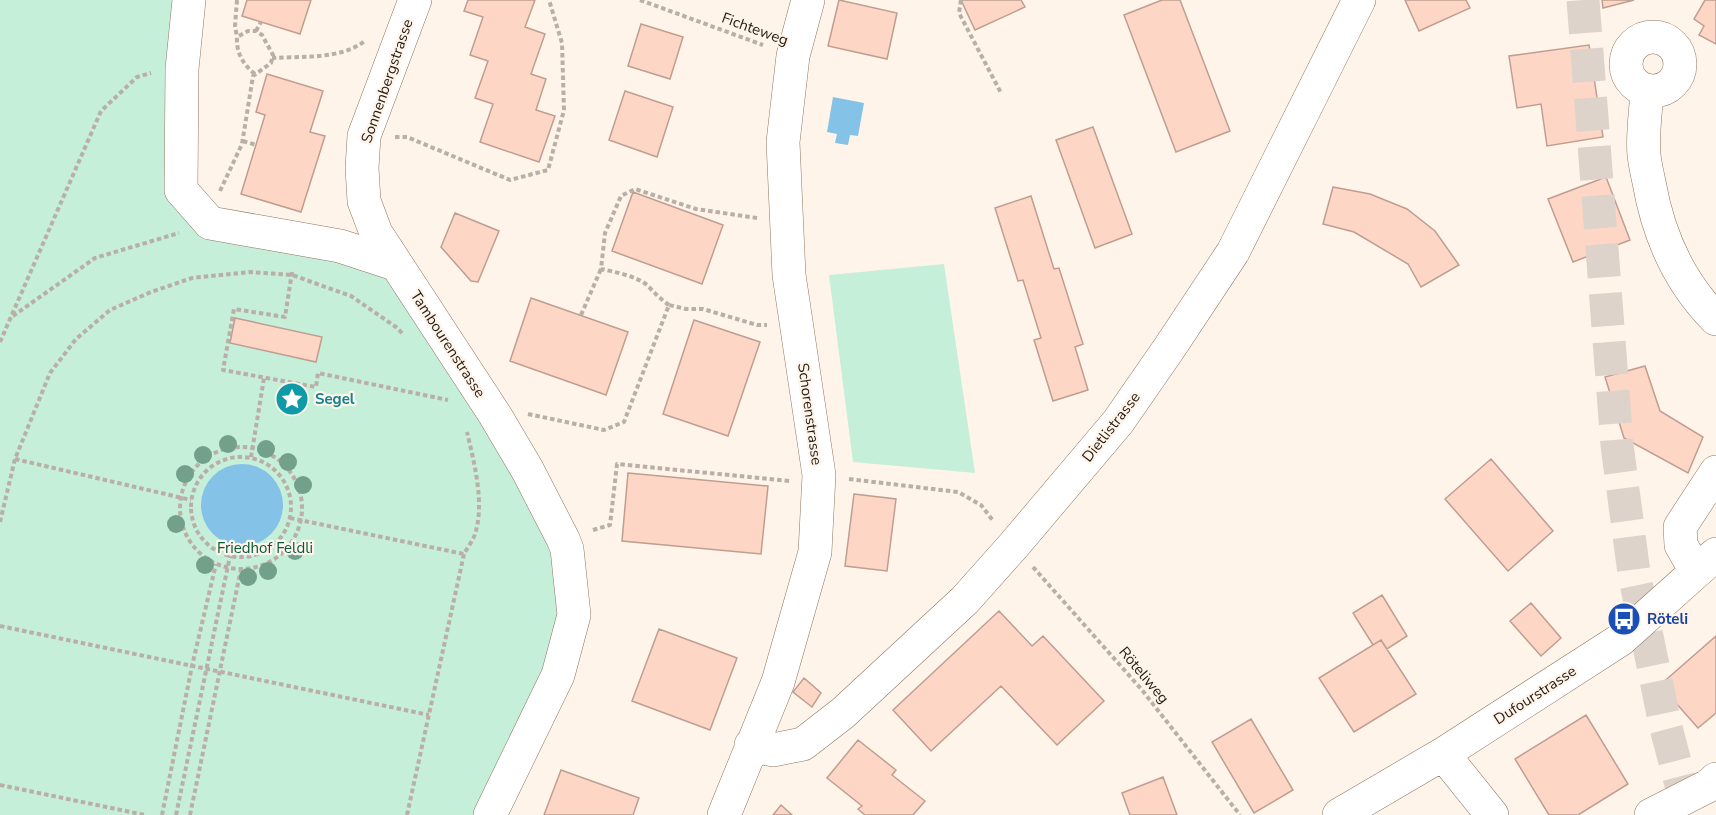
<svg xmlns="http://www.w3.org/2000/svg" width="1716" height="815" viewBox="0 0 1716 815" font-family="'Nunito Sans',sans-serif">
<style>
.green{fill:#c5efd9}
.water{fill:#85c2e8}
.building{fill:#fed6c5;stroke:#bf9e90;stroke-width:1.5}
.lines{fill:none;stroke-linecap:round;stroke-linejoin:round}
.highway-tunnel{stroke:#ded3ca;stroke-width:33;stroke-dasharray:33 16;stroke-linecap:butt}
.minor-casing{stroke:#8e7660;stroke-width:34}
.path{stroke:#baafa6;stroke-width:4;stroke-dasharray:4.5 3;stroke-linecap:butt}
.minor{stroke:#fff;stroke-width:33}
.tree{fill:#73a08b}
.labels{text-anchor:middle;stroke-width:4.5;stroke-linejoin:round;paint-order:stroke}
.street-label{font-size:15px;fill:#241b12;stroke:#fff4ea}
.culture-label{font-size:15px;font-weight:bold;fill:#0d838f;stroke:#fff4ea;text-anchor:start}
.park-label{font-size:15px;fill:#005b3d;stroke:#fff4ea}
.transit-label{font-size:15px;font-weight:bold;fill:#164399;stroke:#fff4ea;text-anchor:start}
</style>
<rect width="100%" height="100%" fill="#fff4ea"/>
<!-- green -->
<path class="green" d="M0,0H189L181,190L210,223L395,264L528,471L574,615L490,815H0Z
M944,264L975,473L853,462L829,275Z"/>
<!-- water -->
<path class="water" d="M833,97L864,103L858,136L850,135L848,145L835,143L837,134L827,132Z
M201 505a41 41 0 1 1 82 0a41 41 0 1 1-82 0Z"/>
<!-- building -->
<path class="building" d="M247,0H311L300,34L242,16Z
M468,0H535L525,27L545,34L531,74L546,79L536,110L555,116L539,162L480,142L493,104L475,98L488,61L470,55L483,17L464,11Z
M839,0L897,13L887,59L828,46Z
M961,0H1021L1025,7L975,30Z
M1162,0H1180L1230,131L1176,152L1124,15Z
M1405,0H1466L1470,8L1419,31Z
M1602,0H1634L1603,8Z
M1705,0H1716V44L1699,35L1704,26L1694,19Z
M641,24L683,37L670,79L628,66Z
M1589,45L1603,137L1547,146L1541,104L1517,108L1509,56Z
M267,74L323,91L310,132L325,136L301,212L241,194L265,115L256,112Z
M625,91L673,107L657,157L609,140Z
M1093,127L1132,234L1095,248L1056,140Z
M1606,177L1630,240L1573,262L1548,199Z
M1333,187L1370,194L1407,209L1435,231L1459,265L1421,287L1408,264L1354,232L1323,224Z
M633,192L723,225L702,284L612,251Z
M1031,196L1054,269L1059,268L1083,344L1075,347L1088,390L1053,401L1034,340L1041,338L1023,280L1018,281L995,208Z
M455,213L499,231L478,282L471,281L441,247Z
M531,298L628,332L606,395L510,361Z
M235,318L322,337L316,362L230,343Z
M694,320L760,342L728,436L663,414Z
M1645,366L1660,411L1703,437L1688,473L1624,438L1605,377Z
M1491,459L1553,531L1508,571L1445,499Z
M628,473L768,486L761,554L622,541Z
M854,494L896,499L887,571L845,566Z
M1382,595L1407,636L1387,649L1381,640L1373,645L1353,613Z
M1531,603L1561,638L1541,656L1510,621Z
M999,611L1032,646L1043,636L1104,701L1057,745L1001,686L931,751L893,710Z
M659,629L737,658L710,730L632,701Z
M1716,636V713L1698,728L1660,685Z
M1381,640L1416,694L1354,732L1319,678Z
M804,678L821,693L812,707L793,692Z
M1586,715L1628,784L1578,815H1549L1515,759Z
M1251,719L1293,790L1254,813L1212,742Z
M858,740L896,770L892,775L925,801L913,815H865L858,809L862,806L827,778Z
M561,770L639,798L633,815H544Z
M1163,777L1177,815H1130L1122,793Z
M781,805L792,815H773Z"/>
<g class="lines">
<!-- highway-tunnel -->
<path class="highway-tunnel" d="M1583,0L1617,445L1634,573L1665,724L1689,815"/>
<!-- minor casing -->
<g class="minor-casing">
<path id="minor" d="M189,0L182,69L181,190L210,223L340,246L395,264
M415,0L364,136L362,168L364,201L376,233L495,415L528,471L563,539L567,549L574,615L558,675L490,815
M1626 64a27 27 0 1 1 54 0a27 27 0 1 1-54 0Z
M1647,90C1646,111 1642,134 1644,155C1645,164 1647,173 1649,182C1658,234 1678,281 1716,319
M1696,571L1681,545L1680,527L1716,472
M751,745L773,750L803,744L843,713L965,600L1014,545L1118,422L1170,347L1233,252L1359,0
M1443,754L1492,815
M724,815L778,682L815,552L819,475L789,275L783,142L793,56L808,0
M1339,815L1443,754L1620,640L1716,554
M1651,815L1708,786L1716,779"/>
</g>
<!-- path -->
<path class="path" d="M237,0L235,26L237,37
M640,0L763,45
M961,0L959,13L1001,93
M256,31L261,22
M272,58C302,56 342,60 366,40
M395,137H407L510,180L548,170L564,110L562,43L549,0
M243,141L256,145
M220,191L242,144L253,76L271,63L273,55L262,35L256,31H248L237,37C236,52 243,65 255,74
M292,272L285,317L234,309L223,370L316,387L318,373L448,400
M669,305C660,299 654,292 647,285C636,276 615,272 601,269L605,233L621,196L635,189L696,209L757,218
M581,315L601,269
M13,316L95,258L179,233
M0,342L101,111L137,77L151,73
M528,414L604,430L624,422L669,305L686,309H703L757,325H767
M180 508a61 61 0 1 1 122 0a61 61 0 1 1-122 0Z
M251,457L264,378
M191 507a50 50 0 1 1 100 0a50 50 0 1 1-100 0Z
M15,459L191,500
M849,479L958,492L981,505L994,522
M290,518L464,554
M0,522L15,459L50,373L76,339L110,310L151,292L192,278L250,272L292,275L351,296L396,327L403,334
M593,530L610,525L617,464L790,481
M1033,567L1142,690L1240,815
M0,626L429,715
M0,785L145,815
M162,815L192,666L216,564
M176,815L230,556
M190,815L241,569
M407,815L464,554C467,548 473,541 475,534C485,503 474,462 467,432"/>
<!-- minor -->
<use href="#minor" class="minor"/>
</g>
<!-- trees -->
<g class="tree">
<circle cx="228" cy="444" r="9"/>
<circle cx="266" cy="449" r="9"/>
<circle cx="203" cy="455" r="9"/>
<circle cx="288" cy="462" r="9"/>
<circle cx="185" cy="474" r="9"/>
<circle cx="303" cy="485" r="9"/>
<circle cx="176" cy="524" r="9"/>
<circle cx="295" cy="551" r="9"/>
<circle cx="205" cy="565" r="9"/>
<circle cx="268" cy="571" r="9"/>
<circle cx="248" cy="577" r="9"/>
</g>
<!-- icons -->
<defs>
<g id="sight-disc" transform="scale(1.725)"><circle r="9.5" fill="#0f9aa8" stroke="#fff4ea"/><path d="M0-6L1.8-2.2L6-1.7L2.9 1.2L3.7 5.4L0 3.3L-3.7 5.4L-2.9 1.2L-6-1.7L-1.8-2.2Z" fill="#fff"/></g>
<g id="bus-disc" transform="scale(1.725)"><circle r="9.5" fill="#1a4fb4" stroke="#fff4ea"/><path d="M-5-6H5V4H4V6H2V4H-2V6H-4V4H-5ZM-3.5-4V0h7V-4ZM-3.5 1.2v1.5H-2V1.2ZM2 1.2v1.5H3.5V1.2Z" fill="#fff"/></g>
</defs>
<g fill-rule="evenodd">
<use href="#sight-disc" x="292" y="399"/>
<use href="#bus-disc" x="1624" y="619"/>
</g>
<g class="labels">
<!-- street labels -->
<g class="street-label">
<text transform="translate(755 29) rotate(20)" y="5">Fichteweg</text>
<text transform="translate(387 81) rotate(-71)" y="5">Sonnenbergstrasse</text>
<text transform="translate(448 344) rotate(57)" y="5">Tambourenstrasse</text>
<text transform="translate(810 414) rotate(82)" y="5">Schorenstrasse</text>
<text transform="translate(1111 427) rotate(-52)" y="5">Dietlistrasse</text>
<text transform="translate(1144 675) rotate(50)" y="5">Röteliweg</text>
<text transform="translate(1535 695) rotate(-33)" y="5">Dufourstrasse</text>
</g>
<!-- culture labels -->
<g class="culture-label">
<text x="315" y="404">Segel</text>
</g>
<!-- park labels -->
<g class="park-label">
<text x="265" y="553">Friedhof Feldli</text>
</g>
<!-- transit labels -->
<g class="transit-label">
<text x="1647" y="624">Röteli</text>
</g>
</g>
</svg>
